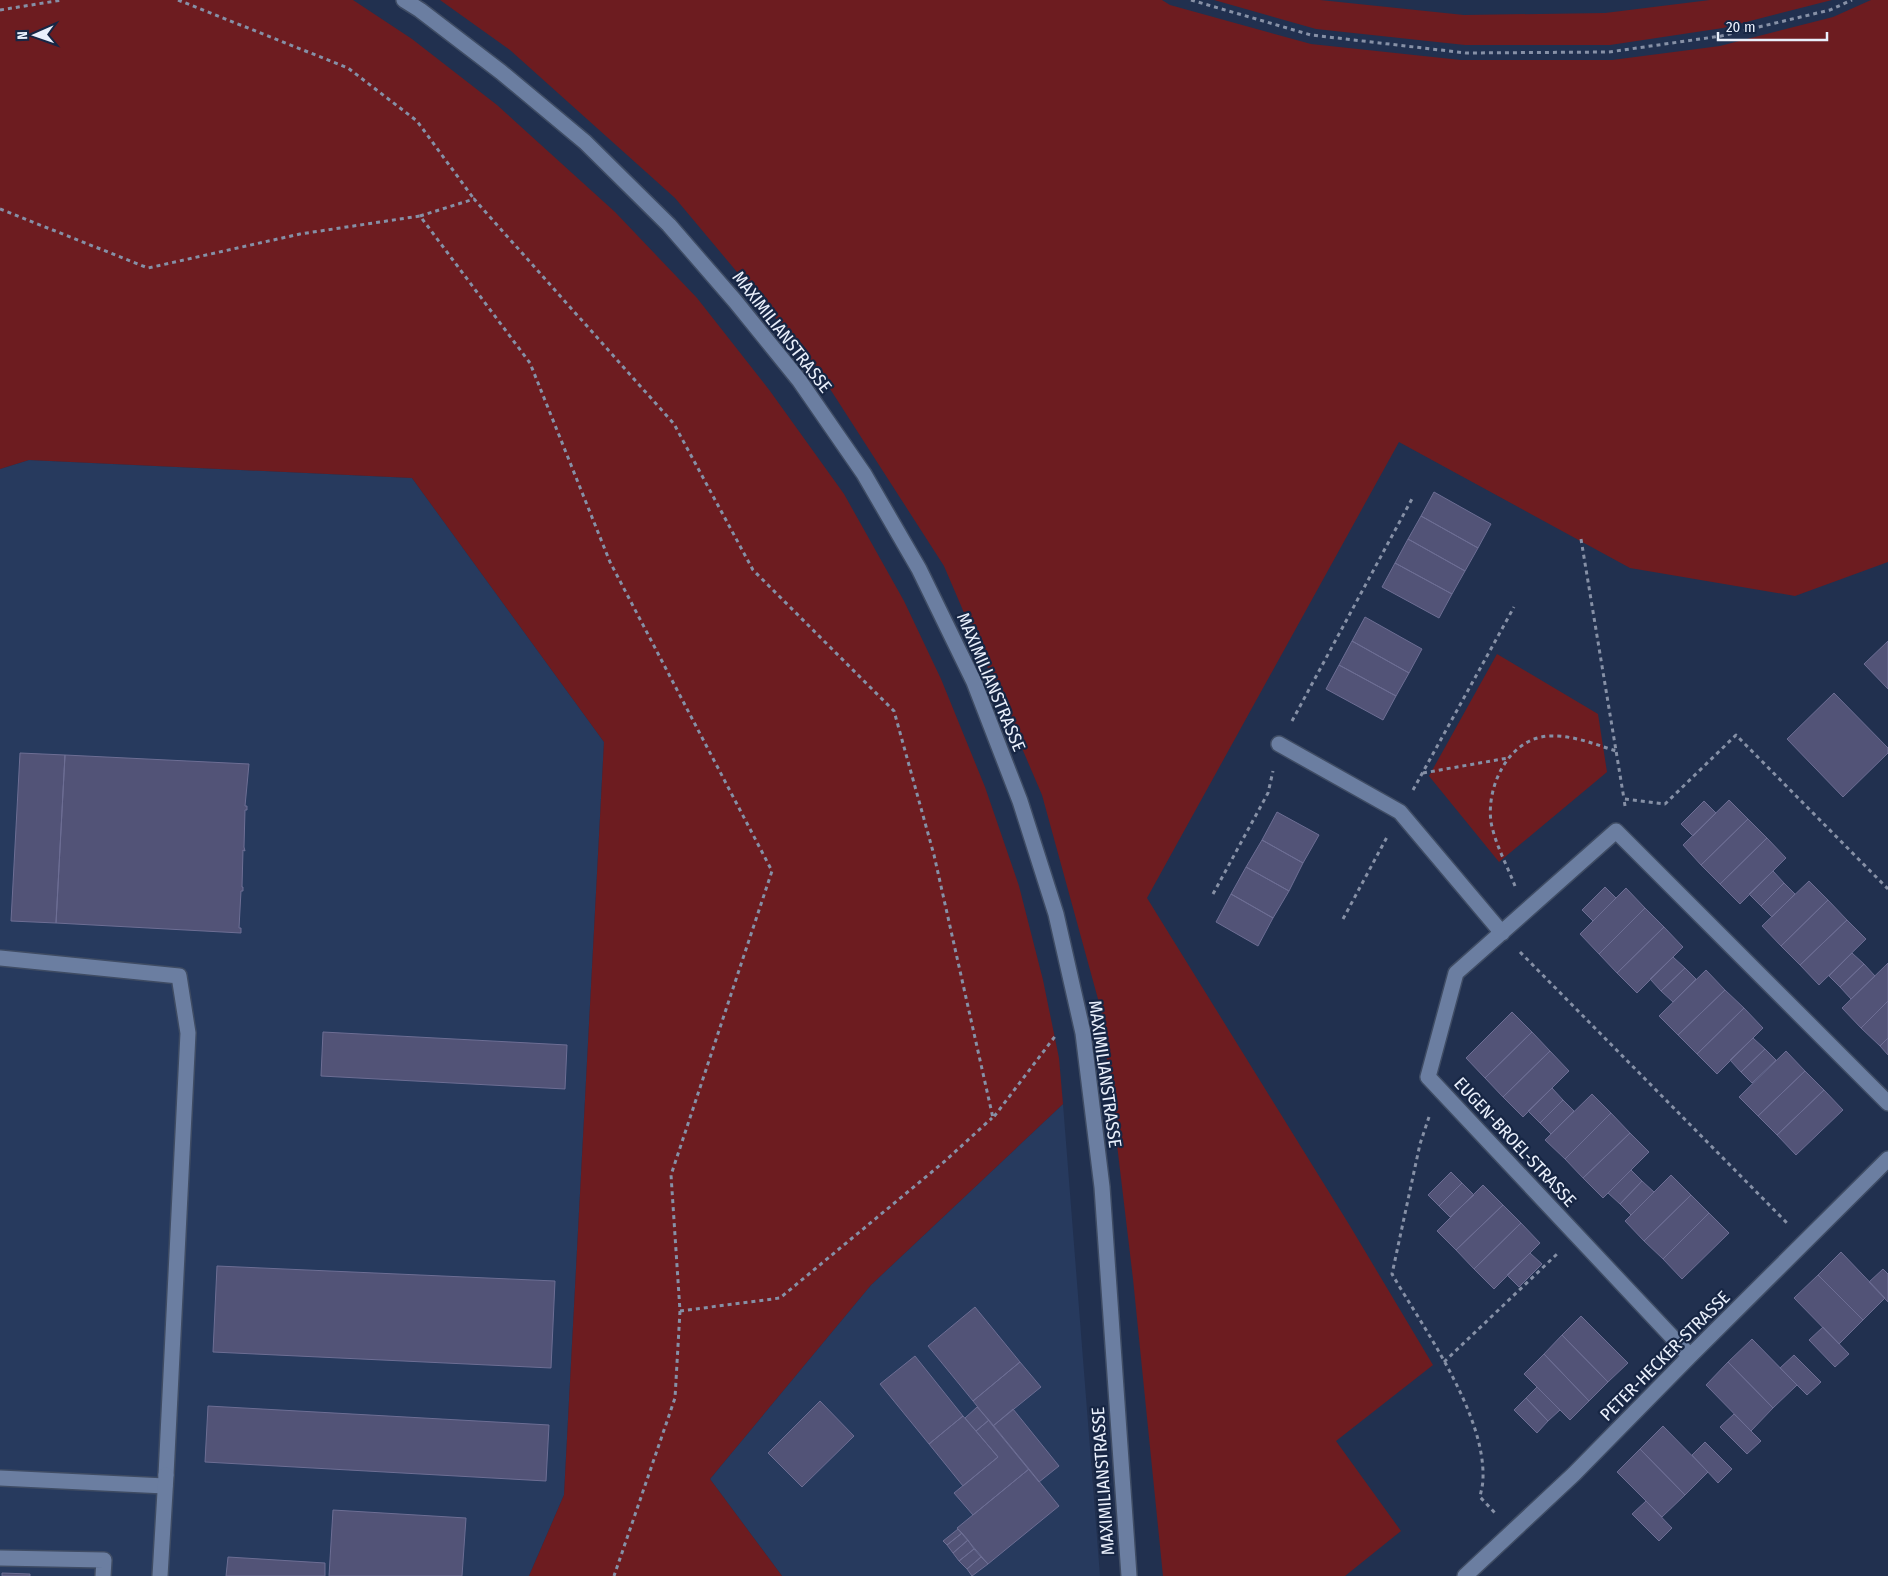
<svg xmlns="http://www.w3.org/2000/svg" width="1888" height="1576" viewBox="0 0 1888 1576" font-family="'Fira Sans Condensed',sans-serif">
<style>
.built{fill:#273a5e}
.green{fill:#6d1c20}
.building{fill:#525377;stroke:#6d6e94}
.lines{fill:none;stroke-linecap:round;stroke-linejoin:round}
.lane-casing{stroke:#3f4c64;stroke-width:18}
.street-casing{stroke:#3f4c64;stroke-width:18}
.path{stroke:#8690a6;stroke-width:3;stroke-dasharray:4 4;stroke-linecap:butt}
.lane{stroke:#6b7ea1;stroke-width:15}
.street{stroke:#6b7ea1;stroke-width:15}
.labels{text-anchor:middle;stroke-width:4.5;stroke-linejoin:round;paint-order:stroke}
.street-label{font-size:18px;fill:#eaf0fc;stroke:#172644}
</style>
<rect width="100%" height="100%" fill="#21304f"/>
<!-- built -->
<path class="built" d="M29,460L412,478L604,742L564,1495L529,1576H0V469Z
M1063,1104L1100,1576H782L710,1479L871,1285Z"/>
<!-- green -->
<path class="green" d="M0,0H353L412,39L497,105L615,212L697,298L770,391L844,494L904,601L941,679L985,787L1019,886L1043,980L1059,1058L1063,1104L871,1285L710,1479L782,1576H529L564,1495L604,742L412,478L29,460L0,469Z
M440,0H1162L1170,5L1311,44L1461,60H1612L1720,46L1833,17L1871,0H1888V562L1795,596L1630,568L1399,442L1147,898L1350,1226L1433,1365L1336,1441L1401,1531L1345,1576H1163L1133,1279L1101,1010L1042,795L944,566L814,364L675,198L510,50Z
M1214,0H1320L1464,15L1605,13L1710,0H1832L1723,28L1610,45H1465L1316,29Z
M1497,654L1598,714L1607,772L1499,862L1429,776Z"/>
<!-- building -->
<path class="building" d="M1434,492L1491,524L1478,548L1421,516Z
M1421,516L1478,548L1465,571L1408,539Z
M1408,539L1465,571L1452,594L1395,563Z
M1395,563L1452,594L1439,618L1382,587Z
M1365,617L1422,649L1409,673L1352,641Z
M1352,641L1409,673L1396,696L1339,665Z
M1888,641V689L1864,664Z
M1339,665L1396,696L1383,720L1326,689Z
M1834,693L1888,748V753L1843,797L1787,739Z
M20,753L65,755L56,923L11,921Z
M65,755L249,764L245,806H247V810H245L244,847L245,851L243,850L242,887H243V891H241L239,928H241V933L56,923Z
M1729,800L1748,819L1701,865L1683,845Z
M1704,801L1716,813L1693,836L1681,824Z
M1277,812L1319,835L1303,863L1262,840Z
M1748,819L1767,838L1720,884L1701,865Z
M1767,838L1786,858L1740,904L1720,884Z
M1262,840L1303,863L1289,891L1246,867Z
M1246,867L1289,891L1273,918L1231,894Z
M1773,871L1784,883L1761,906L1749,894Z
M1809,881L1828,900L1781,946L1762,926Z
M1784,883L1795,894L1772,917L1761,906Z
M1605,887L1616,898L1593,921L1582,910Z
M1626,888L1645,908L1599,954L1580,934Z
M1231,894L1273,918L1258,946L1216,922Z
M1828,900L1847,920L1800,965L1781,946Z
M1645,908L1664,927L1617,973L1599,954Z
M1847,920L1866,939L1819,985L1800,965Z
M1664,927L1683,947L1637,993L1617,973Z
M1852,953L1864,964L1840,987L1829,976Z
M1673,957L1685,968L1661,991L1650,979Z
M1888,963V1001L1861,1028L1842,1008Z
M1864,964L1875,976L1851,999L1840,987Z
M1685,968L1696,979L1673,1002L1661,991Z
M1706,970L1725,990L1678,1035L1659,1016Z
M1725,990L1744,1008L1697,1054L1678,1035Z
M1888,1001V1038L1880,1046L1861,1028Z
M1744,1008L1763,1028L1717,1074L1697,1054Z
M1512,1012L1532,1032L1485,1078L1466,1058Z
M323,1032L567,1045L565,1089L321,1076Z
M1532,1032L1550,1051L1503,1097L1485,1078Z
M1753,1038L1765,1049L1741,1072L1730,1060Z
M1888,1038V1055L1880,1046Z
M1765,1049L1776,1060L1752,1083L1741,1072Z
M1550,1051L1569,1071L1523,1117L1503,1097Z
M1786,1051L1805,1071L1758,1116L1739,1097Z
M1805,1071L1824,1090L1777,1135L1758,1116Z
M1552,1088L1563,1100L1540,1123L1528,1111Z
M1824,1090L1843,1110L1796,1155L1777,1135Z
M1592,1094L1611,1113L1565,1159L1545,1140Z
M1563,1100L1574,1111L1551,1134L1540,1123Z
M1611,1113L1630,1133L1583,1178L1565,1159Z
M1630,1133L1649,1152L1603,1198L1583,1178Z
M1631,1170L1642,1181L1620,1204L1608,1193Z
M1451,1172L1462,1183L1439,1206L1428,1195Z
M1671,1175L1691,1195L1644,1241L1625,1221Z
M1642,1181L1654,1192L1631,1215L1620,1204Z
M1462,1183L1474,1195L1450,1217L1439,1206Z
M1483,1185L1503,1205L1456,1250L1437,1231Z
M1691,1195L1709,1213L1663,1259L1644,1241Z
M1503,1205L1521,1223L1474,1269L1456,1250Z
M1709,1213L1729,1233L1682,1279L1663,1259Z
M1521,1223L1540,1243L1494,1289L1474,1269Z
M1841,1252L1885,1298L1863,1320L1818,1275Z
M1530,1253L1542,1264L1519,1287L1507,1275Z
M217,1266L555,1281L551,1368L213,1352Z
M1883,1269L1888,1274V1302L1869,1282Z
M1818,1275L1863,1320L1839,1344L1794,1298Z
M975,1307L1020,1362L973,1401L928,1346Z
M1581,1316L1628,1363L1608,1382L1562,1335Z
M1823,1327L1849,1354L1835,1367L1809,1340Z
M1562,1335L1608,1382L1589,1401L1544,1354Z
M1752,1339L1797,1385L1773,1408L1728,1362Z
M1544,1354L1589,1401L1570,1420L1524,1374Z
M1794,1355L1821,1382L1807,1395L1780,1368Z
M915,1356L963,1416L929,1444L880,1384Z
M1020,1362L1041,1387L993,1426L973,1401Z
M1728,1362L1773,1408L1751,1431L1706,1385Z
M1537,1387L1560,1410L1548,1421L1526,1398Z
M1526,1398L1548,1421L1537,1433L1514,1410Z
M820,1401L854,1436L802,1487L768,1453Z
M208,1406L549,1425L546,1481L205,1462Z
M977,1407L989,1420L976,1431L965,1418Z
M1013,1409L1059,1466L1039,1482L993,1426Z
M1734,1414L1761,1441L1747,1454L1720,1427Z
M963,1416L998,1457L963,1486L929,1444Z
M989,1420L1029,1469L973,1515L954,1493L998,1457L976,1431Z
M1663,1426L1708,1472L1685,1495L1640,1449Z
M1705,1442L1732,1469L1718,1483L1692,1455Z
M1640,1449L1685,1495L1662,1517L1617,1472Z
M1029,1469L1059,1506L988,1564L957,1528Z
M1646,1501L1672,1528L1659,1541L1632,1514Z
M333,1510L466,1518L462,1576H329Z
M958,1529L962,1533L947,1545L943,1541Z
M962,1533L968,1540L953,1553L947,1545Z
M968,1540L974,1549L959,1561L953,1553Z
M974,1549L981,1557L967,1569L959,1561Z
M228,1557L325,1563V1576H226Z
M981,1557L988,1564L972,1576L967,1569Z
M2,1573L30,1574V1576H2Z"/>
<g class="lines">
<!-- lane casing -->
<g class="lane-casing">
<path id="lane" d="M0,958L179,976L188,1033L166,1475
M0,1478L165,1486
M0,1558L104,1560L103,1576"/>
</g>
<!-- street casing -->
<g class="street-casing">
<path id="street" d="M404,0L420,10L501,72L585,142L669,225L735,301L799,380L864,474L919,569L974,682L1020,801L1056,914L1083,1033L1102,1187L1129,1576
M1279,744L1400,812L1502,933
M1690,1356L1428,1077L1456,973L1616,831L1888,1103
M160,1576L166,1475
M1465,1576L1574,1474L1690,1356L1888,1159"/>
</g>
<!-- path -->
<path class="path" d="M178,0L348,68L417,121L474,199
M1191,0L1311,35L1466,53L1609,52L1721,36L1830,10L1852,0
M0,10L62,0
M0,209L148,268L300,234L420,216L530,363L610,562L772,871L671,1175L680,1311L675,1398L614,1576
M420,216L474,199L674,424L753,570L894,711L934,855L993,1118L1056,1035
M1581,539L1624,799
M1292,721L1413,497
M1423,773L1508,758
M1413,790L1514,607
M1625,806L1624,799L1665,804L1736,735L1888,889
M1515,886C1507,865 1495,844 1491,822C1486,786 1509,738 1549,736C1573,735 1594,744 1616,751
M1213,894L1268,793L1273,771
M1343,919L1387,837
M1520,952L1788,1224
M1429,1117L1420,1144L1392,1274C1424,1329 1485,1413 1483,1478C1483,1485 1481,1491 1480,1497L1495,1513
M680,1311L780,1298L945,1161L992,1118
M1444,1362L1557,1254"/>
<!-- lane -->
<use href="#lane" class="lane"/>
<!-- street -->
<use href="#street" class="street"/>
</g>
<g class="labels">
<!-- street labels -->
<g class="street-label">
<text transform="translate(782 332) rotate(52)" y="6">MAXIMILIANSTRASSE</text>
<text transform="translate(991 682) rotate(67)" y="6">MAXIMILIANSTRASSE</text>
<text transform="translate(1105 1074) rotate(82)" y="6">MAXIMILIANSTRASSE</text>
<text transform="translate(1515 1142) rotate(47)" y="6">EUGEN-BROEL-STRASSE</text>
<text transform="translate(1665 1356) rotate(-45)" y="6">PETER-HECKER-STRASSE</text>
<text transform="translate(1103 1481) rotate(-94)" y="6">MAXIMILIANSTRASSE</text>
</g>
</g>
<!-- north arrow -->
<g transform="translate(35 35) rotate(268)" stroke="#172644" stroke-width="4" paint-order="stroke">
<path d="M0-4L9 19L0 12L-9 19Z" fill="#eaf0fc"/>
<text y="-8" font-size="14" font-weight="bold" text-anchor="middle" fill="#eaf0fc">N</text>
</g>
<!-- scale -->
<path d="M1718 32v8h109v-8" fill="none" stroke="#eaf0fc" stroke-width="2.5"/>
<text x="1726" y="32" font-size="15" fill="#eaf0fc" stroke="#172644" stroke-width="4" paint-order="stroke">20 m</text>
</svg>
